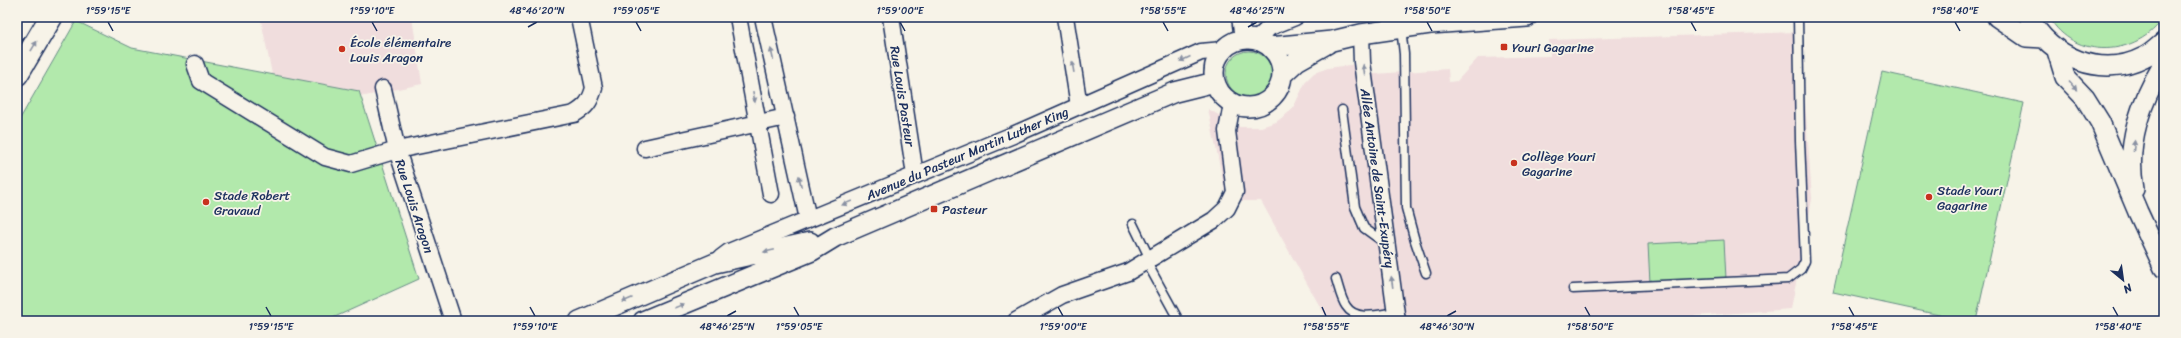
<svg xmlns="http://www.w3.org/2000/svg" width="2181" height="338" viewBox="0 0 2181 338" font-family="Sriracha,sans-serif">
<style>
.built{fill:#f0dddd}
.green{fill:#b2e9ac;stroke:#668c85}
.lines{fill:none;stroke-linecap:round;stroke-linejoin:round}
.service-casing{stroke:#1b2f5e;stroke-width:11}
.minor-casing{stroke:#1b2f5e;stroke-width:19}
.tertiary-casing{stroke:#1b2f5e;stroke-width:22}
.primary-casing{stroke:#1b2f5e;stroke-width:25}
.service{stroke:#f7f3e8;stroke-width:8}
.minor{stroke:#f7f3e8;stroke-width:16}
.tertiary{stroke:#f7f3e8;stroke-width:19}
.primary{stroke:#f7f3e8;stroke-width:22}
.oneway{fill:#8991a3}
.ticks{fill:none;stroke:#1b2f5e;stroke-width:1.5}
.poi-dot{fill:#c8321e;stroke:#f7f3e8;stroke-width:1.5}
.labels{text-anchor:middle;stroke-width:3.5;stroke-linejoin:round;paint-order:stroke}
.poi-label{font-size:13px;fill:#1b2f5e;stroke:#f7f3e8;text-anchor:start}
.street-label{font-size:13px;fill:#1b2f5e;stroke:#f7f3e8}
.neatline{fill:none;stroke:#1b2f5e;stroke-width:1.5}
.ticks-label{font-size:10px;text-anchor:middle;fill:#1b2f5e}
</style>
<rect width="100%" height="100%" fill="#f7f3e8"/>
<filter id="ink" filterUnits="userSpaceOnUse"><feTurbulence type="fractalNoise" baseFrequency=".025" numOctaves="2"/><feDisplacementMap in="SourceGraphic" scale="8" xChannelSelector="R" yChannelSelector="G"/><feConvolveMatrix kernelMatrix="1 2 1 2 8 2 1 2 1" color-interpolation-filters="sRGB"/></filter>
<g filter="url(#ink)">
<!-- built -->
<path class="built" d="M270,17H412L422,84L365,96L273,79L261,20Z
M1800,32L1812,199L1791,309L1625,321H1328L1261,201H1227L1208,109L1240,127H1261L1276,122L1288,113L1294,106L1306,81L1314,73L1328,68L1357,64L1359,75L1448,69L1449,82L1457,81L1478,58L1550,56L1549,40Z"/>
<!-- green -->
<path class="green" d="M2049,17H2164C2138,57 2074,61 2049,17Z
M76,21L132,48L359,91L419,279L326,321H17V124Z
M1226 74a23 23 0 1 1 46 0a23 23 0 1 1-46 0Z
M1882,72L2024,103L1976,321H1967L1833,292Z
M1724,240L1726,279L1650,283L1648,244Z"/>
<g class="lines">
<!-- service casing -->
<g class="service-casing">
<path id="service" d="M1401,28L1404,54L1406,208L1415,241L1426,273
M1342,110L1355,207L1364,228L1386,244
M1133,224L1150,259
M1146,261L1179,321
M1336,279C1339,288 1341,299 1346,306C1356,322 1380,314 1396,312
M1573,289L1788,279L1801,269L1805,261L1800,141L1798,17"/>
</g>
<!-- minor casing -->
<g class="minor-casing">
<path id="minor" d="M738,17L771,194
M763,17L808,219
M891,17L915,175
M1065,17L1079,106
M1240,17L1243,39
M1361,34L1362,62L1397,321
M1256,40L1270,27L1295,17
M195,64L201,81L325,157L351,164L397,150L574,114C586,107 590,102 594,88L579,17
M383,89L397,150L453,321
M645,148L786,117
M721,258L729,252L1013,135L1201,52L1223,50
M1016,321L1062,295L1128,272L1214,220L1227,208L1235,192L1227,131L1232,104"/>
</g>
<!-- tertiary casing -->
<g class="tertiary-casing">
<path id="tertiary" d="M1997,17L2026,37L2043,38
M2029,17C2050,58 2102,79 2144,57C2151,54 2158,47 2164,42
M1214 73a34 34 0 1 1 68 0a34 34 0 1 1-68 0Z
M1270,47L1332,41L1361,34L1430,24L1527,17
M2057,51L2065,77L2085,98L2100,122L2138,212L2164,268
M1283,74L1297,61L1327,44
M2134,189C2125,143 2141,102 2164,63
M579,321L715,263L810,242
M643,321L812,251L835,237L1175,92L1215,82"/>
</g>
<!-- primary casing -->
<g class="primary-casing">
<path id="primary" d="M17,29L24,17
M17,74L51,17"/>
</g>
<!-- service -->
<use href="#service" class="service"/>
<!-- minor -->
<use href="#minor" class="minor"/>
<!-- tertiary -->
<use href="#tertiary" class="tertiary"/>
<!-- primary -->
<use href="#primary" class="primary"/>
</g>
<!-- one-way arrows -->
<defs><path id="oneway-solid" d="M-6-.8H1V-3.2L6.5 0L1 3.2V.8H-6Z"/></defs>
<g class="oneway">
<use href="#oneway-solid" transform="translate(34 46) rotate(-59)"/>
<use href="#oneway-solid" transform="translate(772 54) rotate(-103)"/>
<use href="#oneway-solid" transform="translate(1185 59) rotate(156)"/>
<use href="#oneway-solid" transform="translate(1073 67) rotate(-99)"/>
<use href="#oneway-solid" transform="translate(1364 70) rotate(-98)"/>
<use href="#oneway-solid" transform="translate(2073 86) rotate(48)"/>
<use href="#oneway-solid" transform="translate(754 97) rotate(79)"/>
<use href="#oneway-solid" transform="translate(2134 146) rotate(-84)"/>
<use href="#oneway-solid" transform="translate(800 181) rotate(-102)"/>
<use href="#oneway-solid" transform="translate(847 203) rotate(158)"/>
<use href="#oneway-solid" transform="translate(769 251) rotate(168)"/>
<use href="#oneway-solid" transform="translate(1392 282) rotate(-98)"/>
<use href="#oneway-solid" transform="translate(627 300) rotate(157)"/>
<use href="#oneway-solid" transform="translate(679 306) rotate(-22)"/>
</g>
</g>
<!-- ticks -->
<path class="ticks" d="M108,22L113,31M372,22L377,31M636,22L641,31M900,22L905,31M1163,22L1168,31M1427,22L1432,31M1691,22L1696,31M1955,22L1960,31M528,27L537,22M1248,27L1257,22M266,307L271,316M530,307L535,316M794,307L799,316M1058,307L1063,316M1322,307L1326,316M1585,307L1590,316M1849,307L1854,316M2113,307L2118,316M727,316L736,311M1447,316L1456,311"/>
<!-- markers -->
<g class="poi-dot">
<rect x="1500" y="43" width="8" height="8" rx="2"/>
<circle cx="342" cy="49" r="4"/>
<circle cx="1514" cy="163" r="4"/>
<circle cx="1929" cy="197" r="4"/>
<circle cx="206" cy="202" r="4"/>
<rect x="930" y="205" width="8" height="8" rx="2"/>
</g>
<g class="labels">
<!-- poi labels -->
<g class="poi-label">
<text x="350" y="47">École élémentaire<tspan x="350" dy="15">Louis Aragon</tspan></text>
<text x="1512" y="52">Youri Gagarine</text>
<text x="1522" y="161">Collège Youri<tspan x="1522" dy="15">Gagarine</tspan></text>
<text x="1937" y="195">Stade Youri<tspan x="1937" dy="15">Gagarine</tspan></text>
<text x="214" y="200">Stade Robert<tspan x="214" dy="15">Gravaud</tspan></text>
<text x="942" y="214">Pasteur</text>
</g>
<!-- street labels -->
<g class="street-label">
<text transform="translate(903 96) rotate(81)" y="5">Rue Louis Pasteur</text>
<text transform="translate(967 153) rotate(-23)" y="5">Avenue du Pasteur Martin Luther King</text>
<text transform="translate(1378 178) rotate(82)" y="5">Allée Antoine de Saint-Exupéry</text>
<text transform="translate(415 206) rotate(72)" y="5">Rue Louis Aragon</text>
</g>
</g>
<!-- margin -->
<rect width="2181" height="338" fill="none" stroke="#f7f3e8" stroke-width="44"/>
<!-- north arrow -->
<g transform="translate(2123 280) rotate(151)" stroke="#f7f3e8" stroke-width="3" paint-order="stroke">
<path d="M0-3L7 15L0 10L-7 15Z" fill="#1b2f5e"/>
<text y="-6" font-size="11" font-weight="bold" text-anchor="middle" fill="#1b2f5e">N</text>
</g>
<rect x="22" y="22" width="2137" height="294" class="neatline"/>
<g class="ticks-label">
<text x="108" y="14">1°59'15"E</text>
<text x="372" y="14">1°59'10"E</text>
<text x="537" y="14">48°46'20"N</text>
<text x="636" y="14">1°59'05"E</text>
<text x="900" y="14">1°59'00"E</text>
<text x="1163" y="14">1°58'55"E</text>
<text x="1257" y="14">48°46'25"N</text>
<text x="1427" y="14">1°58'50"E</text>
<text x="1691" y="14">1°58'45"E</text>
<text x="1955" y="14">1°58'40"E</text>
<text x="271" y="330">1°59'15"E</text>
<text x="535" y="330">1°59'10"E</text>
<text x="727" y="330">48°46'25"N</text>
<text x="799" y="330">1°59'05"E</text>
<text x="1063" y="330">1°59'00"E</text>
<text x="1326" y="330">1°58'55"E</text>
<text x="1447" y="330">48°46'30"N</text>
<text x="1590" y="330">1°58'50"E</text>
<text x="1854" y="330">1°58'45"E</text>
<text x="2118" y="330">1°58'40"E</text>
</g>
</svg>
